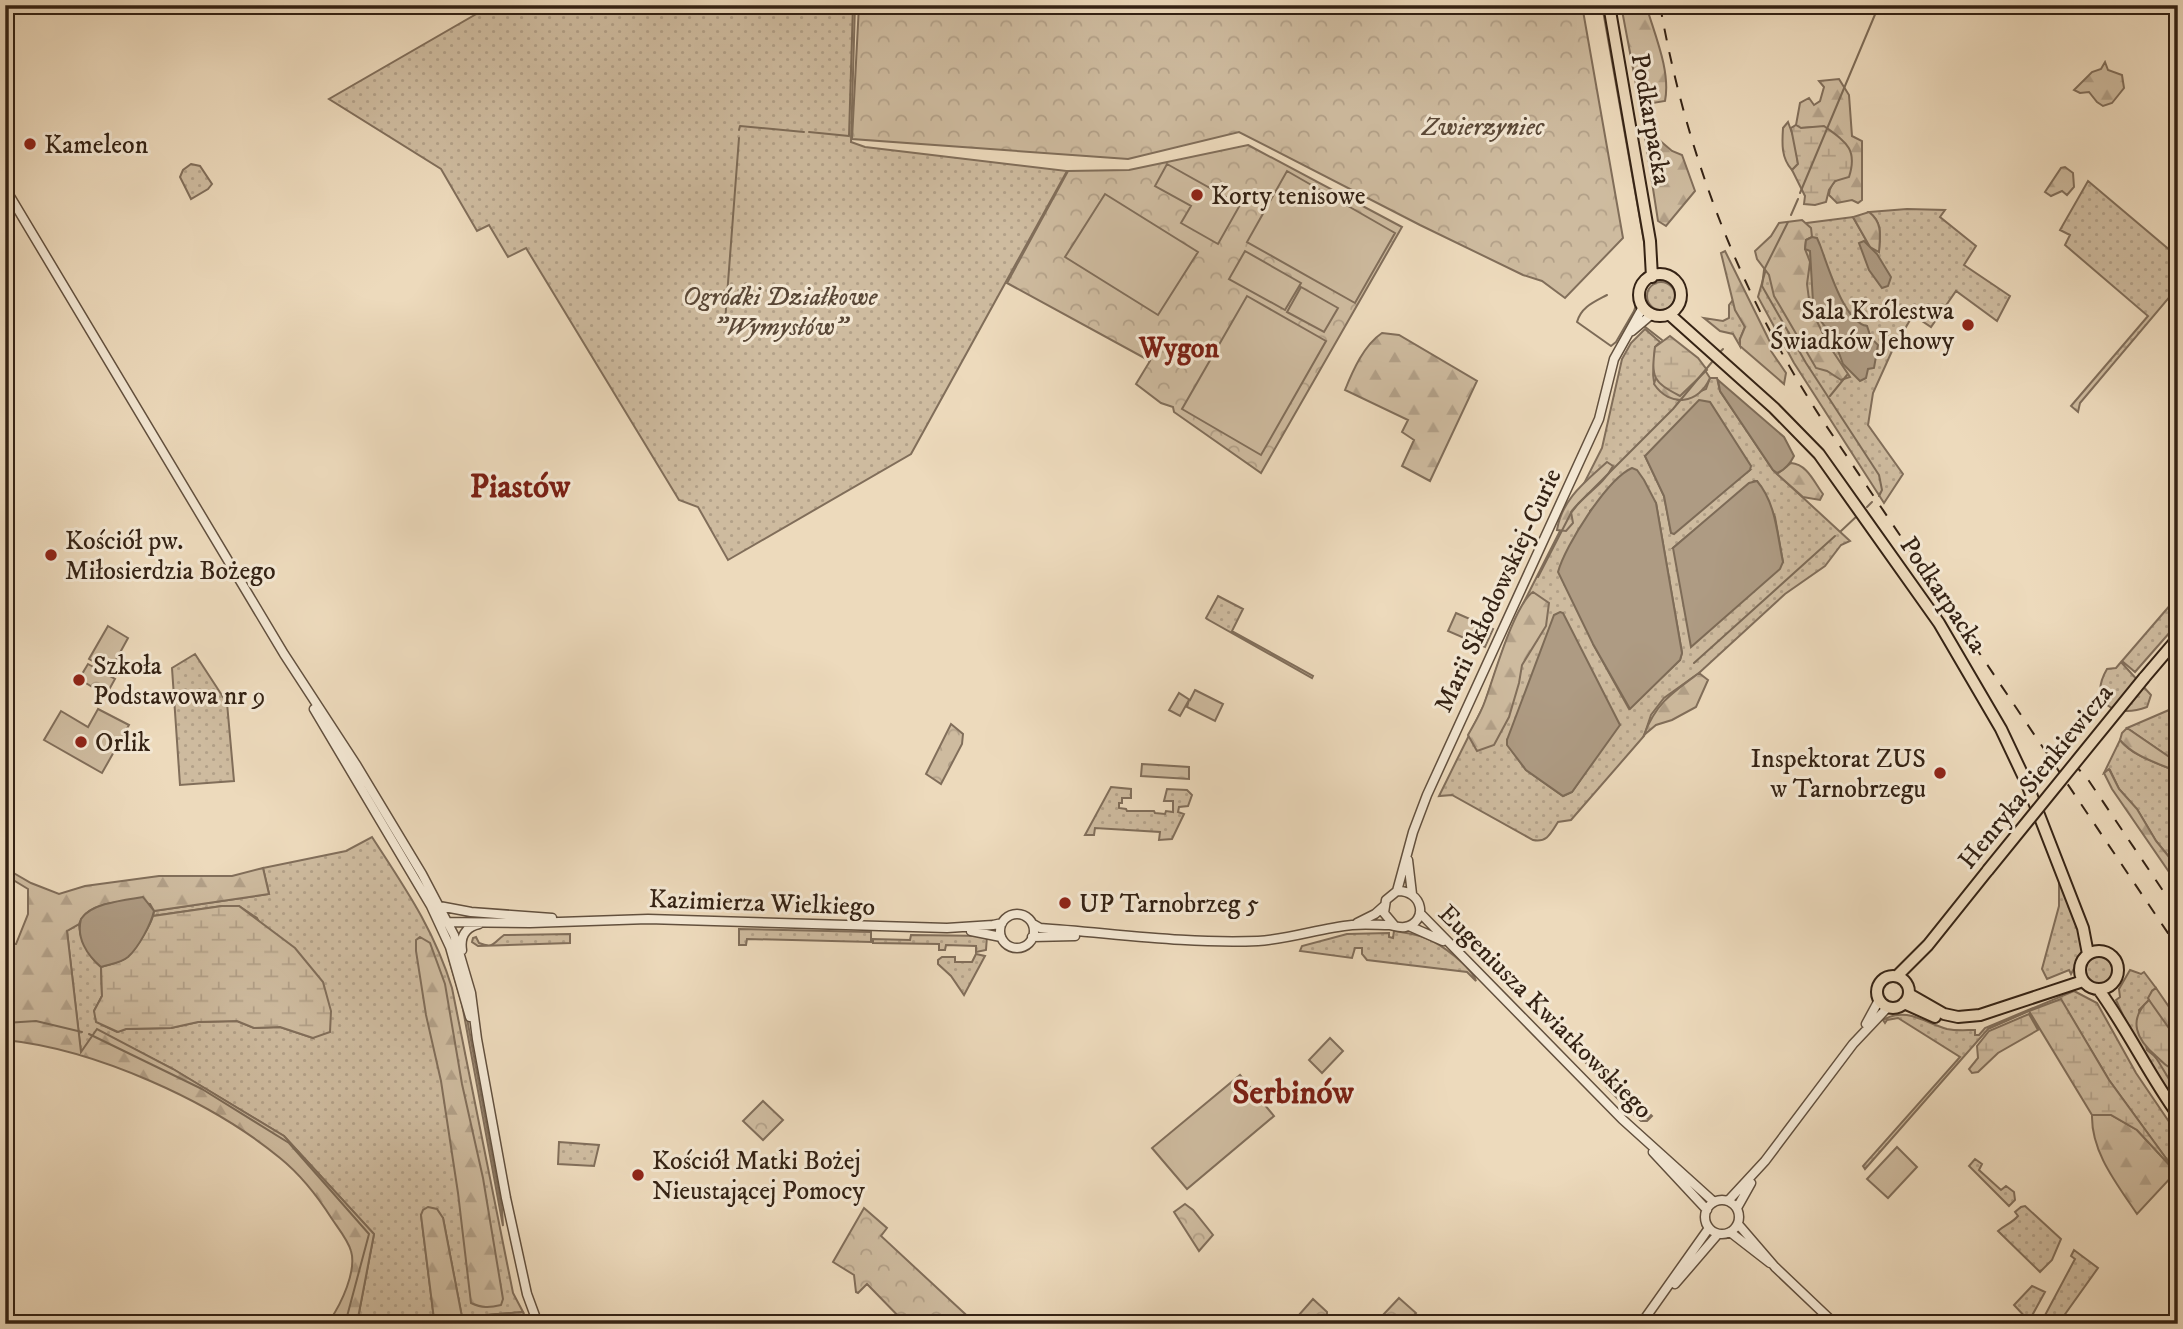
<svg xmlns="http://www.w3.org/2000/svg" width="2183" height="1329" viewBox="0 0 2183 1329" font-family="'IM FELL DW Pica',serif">
<style>
.grass{fill:url(#grass-dots);stroke:#816e5a;stroke-width:2;fill-rule:evenodd}
.forest{fill:url(#forest-firs);stroke:#816e5a;stroke-width:2}
.wetland{fill:url(#wetland-marsh);stroke:#816e5a;stroke-width:2}
.park{fill:url(#park-crowns);stroke:#816e5a;stroke-width:2}
.pitch{fill:#cebb9f;stroke:#816e5a;stroke-width:2}
.water{fill:#ae9b83;stroke:#7d6b57;stroke-width:2}
.lines{fill:none;stroke-linecap:round;stroke-linejoin:round}
.stream{stroke:#7d6b57;stroke-width:2}
.minor-casing{stroke:#62503e;stroke-width:11}
.major-casing{stroke:#342214;stroke-width:14}
.minor{stroke:#f3e7d3;stroke-width:8}
.major{stroke:#eddabc;stroke-width:10}
.rail{stroke:#342214;stroke-width:2;stroke-dasharray:12 12;stroke-linecap:butt}
.major-bridge-casing{stroke:#342214;stroke-width:14;stroke-linecap:butt}
.major-bridge{stroke:#eddabc;stroke-width:10}
.poi-dot{fill:#8f2418;stroke:#f3e7d3;stroke-width:2.5}
.labels{text-anchor:middle;stroke-width:6;stroke-linejoin:round;paint-order:stroke}
.street-label{font-size:26px;fill:#342214;stroke:#f3e7d3}
.park-label{font-size:26px;font-style:italic;fill:#5a4837;stroke:#f3e7d3}
.poi-label{font-size:26px;fill:#342214;stroke:#f3e7d3;text-anchor:start}
.neighbourhood-label{font-size:28px;font-weight:bold;fill:#7a1f14;stroke:#f3e7d3}
.district-label{font-size:33px;font-weight:bold;fill:#7a1f14;stroke:#f3e7d3}
</style>
<defs>
<pattern id="grass-dots" width="8" height="8" patternUnits="userSpaceOnUse" patternTransform="scale(1.75)"><rect width="8" height="8" fill="#cebb9f"/><path d="M2 2h.1M6 6h.1" fill="none" stroke="#b2a088" stroke-width="1.8" stroke-linecap="round"/></pattern>
<pattern id="forest-firs" width="22" height="20" patternUnits="userSpaceOnUse" patternTransform="scale(1.75)"><rect width="22" height="20" fill="#cebb9f"/><path d="M5 1l3.5 6h-7zM16 11l3.5 6h-7z" fill="#b2a088"/></pattern>
<pattern id="wetland-marsh" width="20" height="14" patternUnits="userSpaceOnUse" patternTransform="scale(1.75)"><rect width="20" height="14" fill="#cebb9f"/><path d="M1 5h8M5 5V1M11 12h8M15 12V8" fill="none" stroke="#b2a088"/></pattern>
<pattern id="park-crowns" width="20" height="18" patternUnits="userSpaceOnUse" patternTransform="scale(1.75)"><rect width="20" height="18" fill="#cebb9f"/><path d="M2 6a3 3 0 1 1 6 0M12 15a3 3 0 1 1 6 0" fill="none" stroke="#b2a088"/></pattern>
</defs>
<rect width="100%" height="100%" fill="#eddabc"/>
<filter id="stains"><feTurbulence type="fractalNoise" baseFrequency=".00286" numOctaves="4"/><feColorMatrix values="0 0 0 0 .2 0 0 0 0 .09 0 0 0 0 .02 0 0 0 .5 -.17"/></filter>
<radialGradient id="worn" r=".72"><stop offset=".6" stop-color="#630" stop-opacity="0"/><stop offset="1" stop-color="#630" stop-opacity=".3"/></radialGradient>
<!-- grass -->
<path class="grass" d="M492,5H855L851,142L865,147L1067,171L911,454L728,560L698,507L679,500L526,248L508,257L489,225L477,231L441,169L329,99Z
M191,164L200,166L212,184L208,189L191,199L180,177L183,170Z
M2088,181L2178,257V287L2080,403L2078,412L2071,406L2148,316L2065,245L2070,235L2060,230Z
M1907,209L1945,210L1940,217L1976,246L1964,265L2010,296L1997,321L1956,291L1931,327L1913,315L1892,351L1873,393L1868,425L1903,474L1884,503L1794,363L1758,297L1766,269L1791,225L1853,217L1870,247L1879,251C1880,235 1883,223 1869,212Z
M1647 296a14 14 0 1 1 28 0a14 14 0 1 1-28 0Z
M1733,300L1745,327L1740,339V346L1733,334L1720,331L1704,318L1723,321L1729,318V305Z
M1645,329L1660,342L1655,347C1654,380 1645,385 1678,400L1706,389L1710,378H1717L1720,391L1773,470L1850,541L1841,545L1825,566L1785,594L1699,673L1664,698L1651,715L1644,736L1571,820L1558,822C1551,833 1547,843 1533,840L1452,795L1439,796L1484,705L1505,644L1523,604L1602,448L1622,359L1631,343ZM1645,456L1750,470L1671,532L1664,496ZM1627,471L1656,503L1682,653L1680,660L1629,709L1593,644L1590,511ZM1754,481H1757L1775,517L1783,562L1673,548ZM1507,740L1585,773L1572,792L1563,796L1526,770L1507,744Z
M1218,596L1243,609L1232,631L1313,676L1312,678L1207,619L1206,618Z
M2178,596V623L2135,672L2122,661Z
M195,654L227,703L234,781L180,785L172,668Z
M2121,662L2151,695L2147,707C2115,719 2087,703 2107,669L2116,668Z
M2169,710L2178,716V763L2127,728Z
M2120,740C2134,757 2158,763 2178,772V868L2156,841L2137,809L2119,789L2110,770L2104,773Z
M1111,787L1131,789V798H1122V803H1119V808L1126,809L1127,811H1154L1155,813L1165,814L1166,811L1173,812V801H1164L1167,789L1187,790L1192,795L1188,806L1179,807L1178,812L1184,814L1172,839L1159,840L1160,832L1095,828L1094,835H1085Z
M372,837C405,888 434,929 452,988L513,1293L523,1312L462,1317L443,1218L421,1215L434,1319L358,1318L374,1234L284,1136L173,1069L97,1030L81,1053L67,931L79,924C80,940 89,957 101,967L102,996L94,1011L102,1025L117,1032L126,1029L171,1028L198,1022L237,1021L254,1028L280,1027L313,1038L257,918L239,906H222L153,916L154,911L269,894L263,868L346,851Z
M2059,877L2078,927L2083,952L2071,974L2069,970L2047,979L2042,969L2059,906Z
M739,929L871,932V942L747,939L746,945H739Z
M1394,931C1405,933 1416,934 1426,938C1441,944 1471,966 1476,981L1467,972L1367,960L1362,954V948H1355L1352,958L1300,951L1302,946L1347,934L1389,933V937L1393,938Z
M570,934V943L478,946L472,942L473,938L476,937L479,943C494,949 493,943 504,935Z
M911,935L987,936L986,950L976,952V946L946,945L945,950H939V944L873,943V939L910,940Z
M976,954L985,956L964,995L951,976L938,964V960L942,957H955V962H972Z
M2085 970a14 14 0 1 1 28 0a14 14 0 1 1-28 0Z
M451,957L464,1002L502,1209L503,1226L462,1004L449,959Z
M2130,970L2141,974L2144,972L2156,988L2152,991L2149,1000L2139,1010L2147,1050C2164,1062 2178,1088 2178,1109L2128,1026L2116,1000L2120,997L2119,989Z
M2074,991L2097,1003L2136,1073L2178,1135L2176,1172L2109,1080L2061,1000L2029,1011L1988,1029L1865,1169L1863,1166L1960,1057L1898,1018L1887,1020L1885,1023L1883,1020C1906,1006 1925,1023 1947,1029C1957,1031 1966,1030 1975,1030V1035H1979L1985,1028Z
M1562,1025L1565,1028L1562,1032L1647,1118L1651,1115L1652,1116L1647,1121H1641L1628,1109L1631,1106L1623,1097L1619,1100L1607,1088L1604,1082L1559,1034L1558,1029Z
M559,1142L599,1145L594,1166L558,1164Z
M1975,1159L1982,1164L1979,1170L2001,1190L2006,1186L2014,1192L2015,1200L2009,1206L1969,1166Z
M2025,1206L2061,1239L2052,1260L2040,1272L1998,1231C2005,1225 2012,1223 2018,1216L2015,1212L2021,1207Z
M2074,1250L2098,1268L2058,1324H2035L2038,1317L2043,1319L2075,1259L2071,1256Z
M2032,1286L2045,1292L2029,1321L2014,1305Z"/>
<!-- forest -->
<path class="forest" d="M1621,5H1646C1654,33 1671,71 1665,101L1647,104L1638,95Z
M2105,62L2108,70L2122,75L2124,88L2112,103L2103,106L2097,102L2089,92L2080,93L2074,90L2092,72L2101,69Z
M1839,79L1849,95L1852,136L1862,141V200L1858,203L1852,200L1837,203L1829,195C1829,188 1833,181 1839,179L1817,127L1800,128L1796,125L1800,103L1809,98L1814,105L1820,101L1824,87L1819,81Z
M1788,122L1795,141L1798,164L1792,170C1781,158 1782,143 1783,128Z
M1651,133L1672,151L1682,155L1695,191L1666,226L1658,221L1645,137Z
M2065,167L2073,173L2074,187L2067,195L2062,191L2051,196L2045,192L2061,168Z
M1869,212C1883,223 1880,236 1879,252L1870,247L1853,217Z
M1802,220L1811,228L1812,237L1806,240L1805,249L1810,262L1807,284L1810,307L1828,344L1850,377L1841,380L1827,371L1816,368L1774,296L1769,275L1757,259L1755,251L1771,236L1779,223Z
M1725,251L1771,344V351L1786,373L1784,384L1740,346V339L1745,327L1735,310L1721,253Z
M1382,333L1399,335L1477,381L1430,481L1402,466L1414,440L1402,432L1408,420L1345,390C1353,370 1364,345 1382,333Z
M1701,364L1710,378C1699,404 1670,408 1654,384L1658,370Z
M1607,462L1613,466C1603,486 1584,494 1571,512L1573,523L1566,531L1557,530C1562,499 1585,482 1607,462Z
M1791,463C1807,464 1814,482 1823,494L1820,500L1803,497L1777,474Z
M1533,592L1549,603L1546,626L1522,665L1519,683L1509,717L1494,745L1477,751L1468,735C1474,724 1481,713 1485,701C1494,677 1514,605 1533,592Z
M1699,673L1708,680L1696,707L1672,720L1656,725L1644,735C1656,703 1672,693 1699,673Z
M2127,728L2178,763V772C2158,763 2134,757 2120,740L2122,733Z
M2109,769L2119,789L2137,809L2156,841L2178,868V885L2112,789L2104,773Z
M5,868L31,883L59,894L85,886L159,876H232L263,868L269,894L154,911L150,904C130,900 88,899 79,924L67,931L81,1052L97,1029L173,1069L284,1136L374,1234L358,1318L330,1320C341,1304 357,1271 351,1251C348,1240 338,1228 332,1219C318,1197 301,1175 280,1158C211,1101 95,1049 5,1040V944H16L28,914V889L5,875Z
M420,937L430,943L445,984L462,1084L483,1178L503,1299L501,1305C489,1308 482,1308 471,1303L458,1193L441,1081L426,1015L416,951V940Z
M2156,988L2178,1020V1094L2155,1056L2156,1015L2148,998L2152,991Z
M2092,1115H2111L2137,1130L2176,1172L2137,1214C2117,1184 2091,1152 2092,1115Z
M428,1207L437,1209L443,1218L462,1317L434,1319L421,1215L423,1210Z"/>
<!-- wetland -->
<path class="wetland" d="M1796,125L1801,128L1824,126C1846,142 1858,149 1849,177L1835,181L1829,190L1826,202L1815,205L1804,204L1805,196L1792,170L1798,164L1791,128Z
M1670,336L1698,358L1707,370L1680,396C1653,382 1651,378 1655,347Z
M222,906H239L295,948L323,982L331,1011L330,1032L313,1038L280,1027L254,1028L237,1021L198,1022L171,1028L126,1029L118,1032L96,1022L94,1011L102,996L101,967C110,964 121,963 128,956C136,949 150,926 153,916Z
M2061,999L2109,1080L2176,1172L2137,1130L2111,1115H2092L2029,1011Z
M2149,1000L2178,1041V1061L2169,1067C2163,1064 2161,1060 2156,1056C2137,1040 2127,1020 2149,1000Z
M2029,1014L2038,1030L1998,1053L1978,1072L1972,1073L1969,1069L1978,1058L1977,1046L1989,1031Z"/>
<!-- park -->
<path class="park" d="M859,5H1582L1623,238L1565,298L1542,281L1523,275L1420,225L1239,132L1128,159L852,139Z
M1248,145L1402,227L1261,473L1174,412L1173,407L1161,403L1136,384L1150,361L1007,283L1068,171L1129,170Z
M88,664L115,679L106,695L79,679Z
M951,724L963,734L962,744L941,784L926,774Z
M1142,764L1189,767V779L1141,776Z
M763,1101L783,1120L763,1140L743,1121Z
M1185,1204L1193,1210L1213,1235L1199,1251L1174,1212Z
M864,1208L887,1228L881,1236L976,1324H906L867,1284L858,1293L856,1292L854,1275L833,1262Z
M1399,1298L1416,1313L1406,1324H1393L1383,1315Z
M1313,1299L1327,1312V1324H1291Z
M523,1312L528,1324H326L330,1320L462,1317Z"/>
<!-- pitch -->
<path class="pitch" d="M1167,164L1240,205L1218,244L1181,223L1191,206L1155,186Z
M1287,171L1395,233L1355,303L1247,242Z
M1105,194L1198,252L1158,315L1065,257Z
M1245,251L1301,283L1285,310L1229,279Z
M1301,287L1338,308L1324,332L1287,312Z
M1247,296L1326,341L1261,455L1182,409Z
M1456,613L1493,629L1485,647L1448,631Z
M108,626L128,638L110,671L89,659Z
M1195,690L1223,704L1215,721L1187,707L1189,700L1180,716L1169,710L1179,693L1190,700Z
M98,709L129,725L102,773L44,740L61,711L88,727Z
M1330,1038L1343,1051L1322,1073L1309,1060Z
M1240,1075L1274,1116L1187,1189L1152,1148Z
M1897,1147L1917,1167L1888,1198L1867,1179Z"/>
<!-- water -->
<path class="water" d="M1812,237L1817,238L1820,245C1828,266 1844,322 1867,326L1871,338L1878,345L1874,368L1868,369L1866,378L1860,381L1843,364L1833,337L1817,316L1813,302L1810,251L1805,249L1806,240Z
M1864,241L1877,254L1891,277L1888,286L1882,288L1869,270L1859,243Z
M1718,380L1784,437L1794,456C1790,464 1785,470 1777,473L1773,470L1720,391Z
M1699,400L1710,402L1751,466L1750,470L1674,534L1671,533L1664,496L1645,456Z
M1632,468L1637,470L1644,480L1656,503L1682,653L1680,660L1630,709L1593,644L1558,572C1565,546 1607,479 1632,468Z
M1757,481C1776,503 1777,534 1783,562L1780,569L1691,647L1673,548L1749,483Z
M1560,612L1563,613L1620,725L1572,792L1563,796L1526,770L1507,745V740L1554,615Z
M143,897L154,911C151,924 139,947 128,957C121,963 110,964 101,967C87,955 76,938 81,919C91,903 125,900 143,897Z"/>
<g class="lines">
<!-- stream -->
<path class="stream" d="M1602,5L1646,253
M739,130L740,126L804,132
M809,132L849,136L853,5
M1800,193L1879,5
M1791,215L1798,199
M1788,222L1764,270L1762,286L1806,363L1879,475L1882,490L1879,496
M1607,295C1594,302 1581,307 1577,322L1611,346L1616,342L1634,311L1636,305V288L1646,272
M725,322L739,138
M1644,326L1662,340
M1720,352L1723,349
M1830,396L1847,375
M1867,507L1872,502
M1841,531L1858,515
M1538,577L1571,513L1578,504L1673,409L1712,362
M1694,663L1835,536
M5,1023L36,1021L82,1032
M89,1034L202,1089L289,1143L369,1234L345,1324"/>
<!-- minor casing -->
<g class="minor-casing">
<path id="minor" d="M5,188L284,654L357,766L422,874L454,935L471,993L477,1039L506,1198L527,1294L538,1324
M1632,331L1652,314
M314,709L431,906L450,947L470,1017
M1408,860L1412,894
M1397,891L1413,832L1427,795L1599,419L1614,359L1643,307
M439,906L471,912L552,918
M1420,913L1622,1119L1714,1202
M1000 931a17 17 0 1 1 34 0a17 17 0 1 1-34 0Z
M439,922L530,923L648,919L947,928L993,925L1002,923
M1357,923L1375,914L1384,906
M1033,924L1040,928C1112,933 1185,944 1258,941C1290,939 1321,928 1352,925C1365,924 1378,925 1390,925C1395,926 1400,928 1405,927C1429,922 1423,890 1397,891L1386,900L1384,913L1394,925
M1409,926L1443,941
M971,931L1001,937
M1032,937L1075,936
M462,950C460,937 465,927 479,924
M1866,1024L1879,1000
M1653,1152L1707,1210
M1705 1217a17 17 0 1 1 34 0a17 17 0 1 1-34 0Z
M1728,1201L1765,1161L1853,1044L1888,1007
M1737,1208L1751,1183
M1738,1224L1775,1267L1835,1324
M1730,1232L1770,1263
M1675,1284L1718,1234
M1641,1324L1709,1228"/>
</g>
<!-- major casing -->
<g class="major-casing">
<path id="major" d="M1609,5L1650,241L1652,277
M1639 295a21 21 0 1 1 42 0a21 21 0 1 1-42 0Z
M1669,314L1774,408L1819,454L1939,623L2001,729L2027,784L2083,928L2088,954
M2144,678L2178,638
M2080 970a19 19 0 1 1 38 0a19 19 0 1 1-38 0Z
M1897,976L1928,945L1988,870
M1877 992a16 16 0 1 1 32 0a16 16 0 1 1-32 0Z
M2099,990C2128,1030 2149,1075 2178,1115
M1909,994L1944,1014L1958,1017L1980,1015L2083,981
M1904,1003L1935,1017"/>
</g>
<!-- minor -->
<use href="#minor" class="minor"/>
<!-- major -->
<use href="#major" class="major"/>
<!-- rail -->
<path class="rail" d="M1660,5C1686,153 1739,292 1821,418L2178,948
M2056,745L2087,778L2178,913"/>
<!-- major-bridge casing -->
<g class="major-bridge-casing">
<path id="major-bridge" d="M1988,870L2144,678"/>
</g>
<!-- major-bridge -->
<use href="#major-bridge" class="major-bridge"/>
</g>
<!-- markers -->
<g class="poi-dot">
<circle cx="30" cy="144" r="7"/>
<circle cx="1197" cy="195" r="7"/>
<circle cx="1968" cy="325" r="7"/>
<circle cx="51" cy="555" r="7"/>
<circle cx="79" cy="680" r="7"/>
<circle cx="81" cy="742" r="7"/>
<circle cx="1940" cy="773" r="7"/>
<circle cx="1065" cy="903" r="7"/>
<circle cx="638" cy="1175" r="7"/>
</g>
<g class="labels">
<!-- street labels -->
<g class="street-label">
<text transform="translate(1652 119) rotate(80)" y="9">Podkarpacka</text>
<text transform="translate(1497 590) rotate(-65)" y="9">Marii Skłodowskiej-Curie</text>
<text transform="translate(1944 594) rotate(56)" y="9">Podkarpacka</text>
<text transform="translate(2035 776) rotate(-51)" y="9">Henryka Sienkiewicza</text>
<text transform="translate(762 902) rotate(2)" y="9">Kazimierza Wielkiego</text>
<text transform="translate(1546 1011) rotate(45)" y="9">Eugeniusza Kwiatkowskiego</text>
</g>
<!-- park labels -->
<g class="park-label">
<text x="1483" y="135">Zwierzyniec</text>
<text x="780" y="305">Ogródki Działkowe<tspan x="780" dy="30">"Wymysłów"</tspan></text>
</g>
<!-- poi labels -->
<g class="poi-label">
<text x="44" y="153">Kameleon</text>
<text x="1211" y="204">Korty tenisowe</text>
<text x="1954" y="319" text-anchor="end">Sala Królestwa<tspan x="1954" dy="30">Świadków Jehowy</tspan></text>
<text x="65" y="549">Kościół pw.<tspan x="65" dy="30">Miłosierdzia Bożego</tspan></text>
<text x="93" y="674">Szkoła<tspan x="93" dy="30">Podstawowa nr 9</tspan></text>
<text x="95" y="751">Orlik</text>
<text x="1926" y="767" text-anchor="end">Inspektorat ZUS<tspan x="1926" dy="30">w Tarnobrzegu</tspan></text>
<text x="1079" y="912">UP Tarnobrzeg 5</text>
<text x="652" y="1169">Kościół Matki Bożej<tspan x="652" dy="30">Nieustającej Pomocy</tspan></text>
</g>
<!-- neighbourhood labels -->
<g class="neighbourhood-label">
<text x="1179" y="357">Wygon</text>
</g>
<!-- district labels -->
<g class="district-label">
<text x="520" y="497">Piastów</text>
<text x="1293" y="1103">Serbinów</text>
</g>
</g>
<!-- margin -->
<rect width="2183" height="1329" fill="none" stroke="#eddabc" stroke-width="28"/>
<rect x="7" y="7" width="2169" height="1315" fill="none" stroke="#342214" stroke-width="3.5"/>
<rect x="14" y="14" width="2155" height="1301" fill="none" stroke="#342214" stroke-width="2"/>
<rect width="100%" height="100%" filter="url(#stains)"/>
<rect width="100%" height="100%" fill="url(#worn)"/>
</svg>
